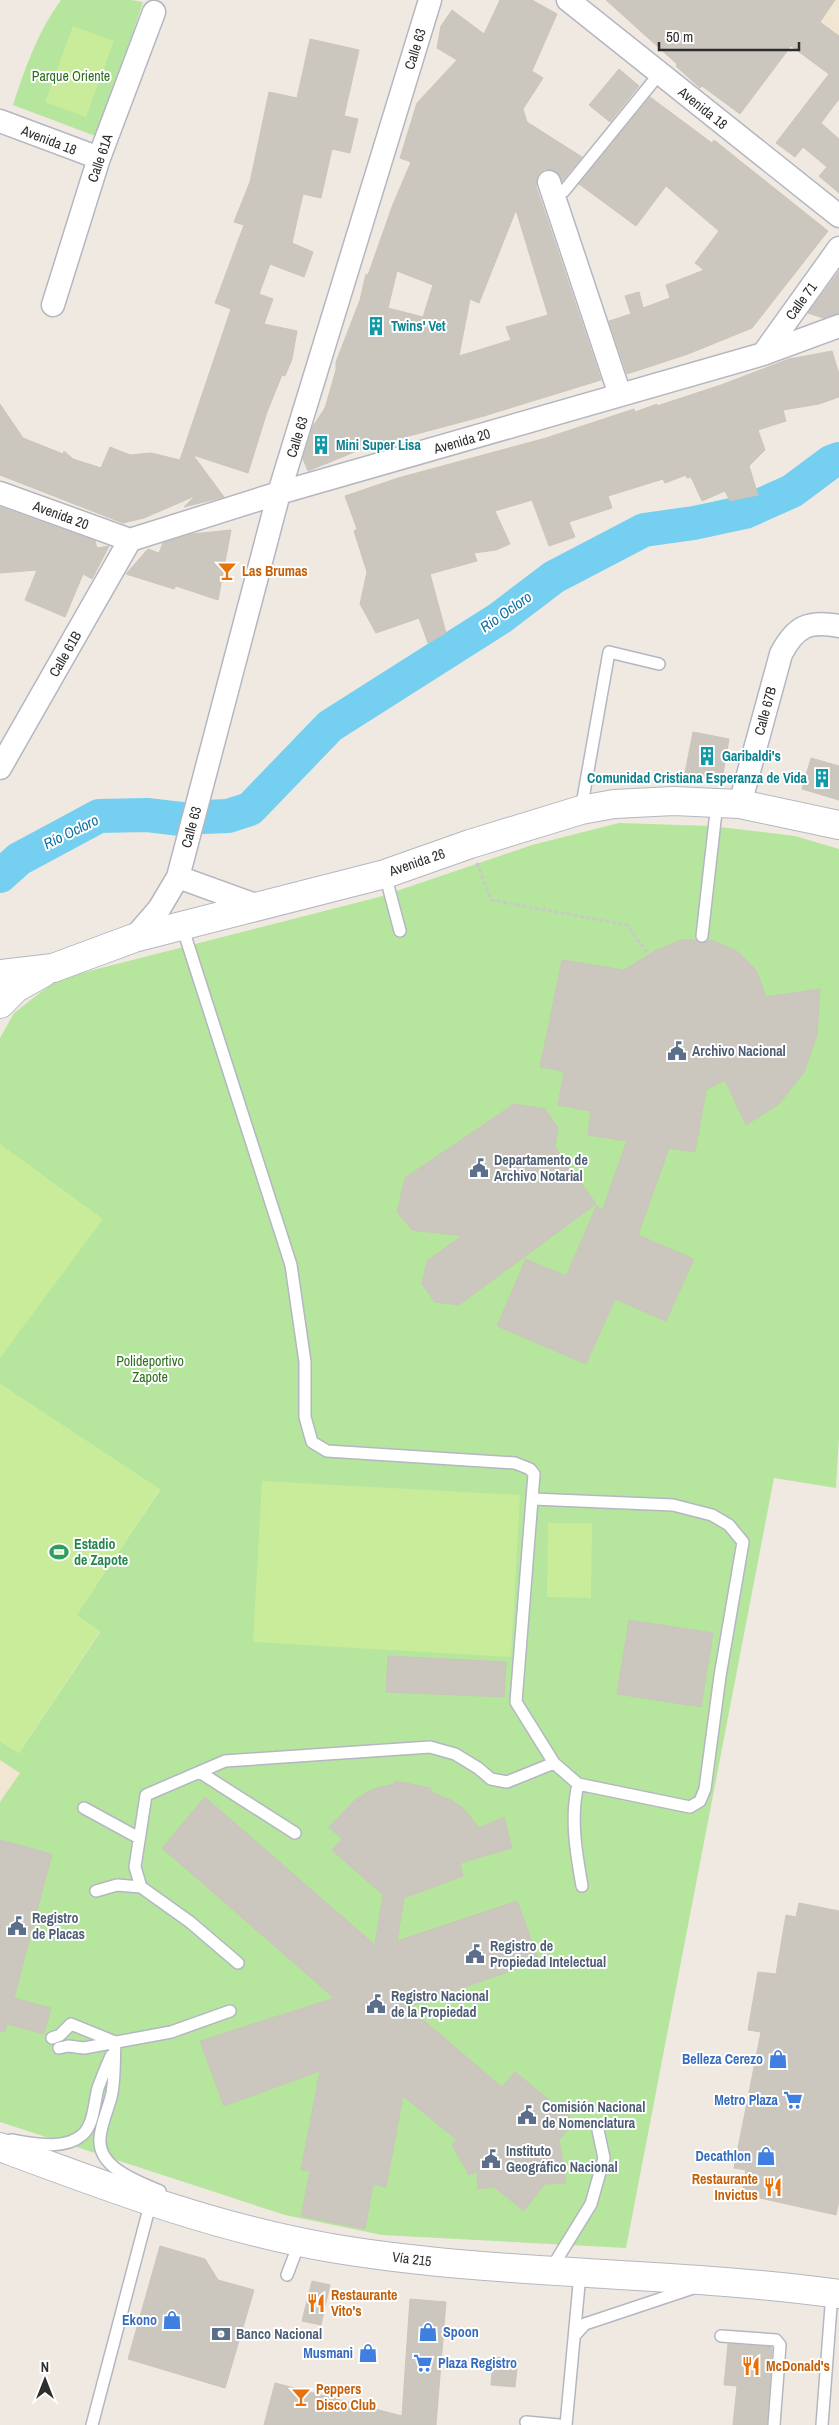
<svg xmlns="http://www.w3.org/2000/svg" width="839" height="2425" viewBox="0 0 839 2425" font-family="'Archivo Narrow',sans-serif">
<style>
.education{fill:#f0e6d1}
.green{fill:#b6e59e}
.pitch{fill:#c9ec9a}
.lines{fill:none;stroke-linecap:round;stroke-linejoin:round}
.river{stroke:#75cff0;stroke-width:34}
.building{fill:#cbc7bf;stroke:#cbc5ba;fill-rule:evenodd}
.service-casing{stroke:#b4b7c1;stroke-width:14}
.minor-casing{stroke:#b4b7c1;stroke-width:25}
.tertiary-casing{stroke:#b4b7c1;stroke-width:30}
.secondary-casing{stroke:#b4b7c1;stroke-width:30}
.path{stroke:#c9c9c9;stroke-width:3;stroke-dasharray:4 2.5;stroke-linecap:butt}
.service{stroke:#fff;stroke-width:11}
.minor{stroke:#fff;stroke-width:22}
.tertiary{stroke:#fff;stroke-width:28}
.secondary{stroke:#fff;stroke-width:28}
.labels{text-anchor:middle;stroke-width:4;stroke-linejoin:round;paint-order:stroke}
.street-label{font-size:14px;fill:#2e2e2e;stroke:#fff}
.park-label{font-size:14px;fill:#2c6e1b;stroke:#fff}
.culture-label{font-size:14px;font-weight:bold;fill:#0d838f;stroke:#fff;text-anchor:start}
.food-label{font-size:14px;font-weight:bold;fill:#c56008;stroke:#fff;text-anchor:start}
.service-label{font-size:14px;font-weight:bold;fill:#4e5e75;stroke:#fff;text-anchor:start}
.leisure-label{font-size:14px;font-weight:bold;fill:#27864d;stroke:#fff;text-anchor:start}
.shop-label{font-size:14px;font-weight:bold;fill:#366cbe;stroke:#fff;text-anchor:end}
.water-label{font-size:15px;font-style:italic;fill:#0d6fa3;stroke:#fff}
</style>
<rect width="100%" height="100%" fill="#efe9e1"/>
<!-- education -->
<path class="education" d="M791,0H839V35Z
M0,1760L20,1773L0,1802Z"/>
<!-- green -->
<path class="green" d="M61,0H131L143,2L98,137L13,105C25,68 38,31 61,0Z
M619,823L711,826L795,836L839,849V1437L836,1488L774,1478L626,2248L382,2235L285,2215L0,2122V1802L20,1773L0,1760V1741L19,1753L100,1632L76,1615L160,1490L0,1384V1038L14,1013L58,979L379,897L532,845Z"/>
<!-- pitch -->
<path class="pitch" d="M73,26L114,41L86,117L45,102Z
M0,1144L103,1219L0,1358Z
M0,1384L160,1489L77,1615L100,1631L19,1753L0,1741Z
M262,1481L520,1495L511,1657L253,1642Z
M548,1523H592L591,1598L547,1597Z"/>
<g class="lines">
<!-- river -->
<path class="river" d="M203,817L228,816L250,809L330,726L500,618L554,577L644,530L694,523L745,512L792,491L831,462L839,459
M0,876L19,859L99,816L147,815L181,819"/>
</g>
<!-- building -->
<path class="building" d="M500,0H532L557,14L532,71L543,78L523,109L527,122L582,157L562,181L557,172L545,169L539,174L536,186L601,380L484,416L364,448L308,471L303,459L313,426L325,408L336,370V362L360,300L366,274L368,275L392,207L411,162L400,158L417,103L457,60L437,48L441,26L452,10L484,34ZM516,210L548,315L506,327L511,340L459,356L470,299L479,303ZM397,271L433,285L423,317L388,308Z
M606,0H835L820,22L839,36V99L821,123L839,139V193L819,176L827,167L803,147L795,157L776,143L829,74L791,46L740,114L702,86L700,88L676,66L677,64Z
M310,39L359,50L344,116L358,119L350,153L332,149L321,198L303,194L292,243L313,252L304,277L270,264L259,294L273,299L264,324L297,331L292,359L285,376L282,375L267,412L248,473L193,455L224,497L184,507L195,496L144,518L123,523L0,475V404L23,438L63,454L64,451L73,459L101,468L110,447L130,455L151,453L180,460L231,309L215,303L244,225L234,222L250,182L269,92L297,98Z
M619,69L639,86L610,122L589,105Z
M650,97L712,143L714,140L828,231L752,328L688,354L627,374L609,321L631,314L625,296L639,292L643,308L670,298L666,285L704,270L695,263L719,231L666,186L636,226L579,184Z
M839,271V313L823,318L808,313Z
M832,351L839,374V397L819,404L783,410L786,421L758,430L765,450L749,466L758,495L730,501L725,491L702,501L691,477L687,478L686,475L665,483L663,479L608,496L612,508L569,522L575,537L549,546L532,500L495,511L510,544L496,550L474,553L477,561L430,574L446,633L428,643L419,618L376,633L360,604L367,572L354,531L357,529L345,496L398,478L546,438L634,409L635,412L657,404V406L721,385L789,359Z
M0,507L95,541L97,548L109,546L92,579L83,574L65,617L25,600L37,570L0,573Z
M231,530L218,600L176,586L174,589L126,574L148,549L159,553L163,543L192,534Z
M693,732L729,739L722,780L685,773Z
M811,758L839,766V800L802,789Z
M681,940H696L702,943L712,940L738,952L756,970L766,997L820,989L817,1035L804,1072L779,1104L746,1125L725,1080L706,1090L695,1152L669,1148L638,1235L694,1259L666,1321L615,1299L586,1364L497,1326L526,1259L566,1276L597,1205L602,1211L627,1141L588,1135L591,1111L558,1105L564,1071L540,1067L562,960L624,970L655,951Z
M514,1104L545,1109L558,1128L555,1147L596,1204L459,1305L435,1302L422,1284L427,1261L462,1236L412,1230L397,1212L405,1178Z
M629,1620L713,1633L701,1707L617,1694Z
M388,1656L506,1662L504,1697L386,1692Z
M395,1781L431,1788V1792L453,1801L464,1809L479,1828L504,1817L512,1848L460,1863L463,1876L404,1898L397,1941L517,1901L539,1961L408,2007L502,2087L515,2072L575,2121L559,2140L566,2183L545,2184L524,2211L494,2187L478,2189L477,2171L469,2175L452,2145L457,2140L403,2096L386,2187L373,2184L365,2229L301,2216L310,2171L301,2170L320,2071L224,2106L200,2041L334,1998L162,1848L205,1797L375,1945L383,1895L332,1850L342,1839L329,1827L356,1799L373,1789L394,1784Z
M0,1840L52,1854L14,1998L51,2008L44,2034L7,2024L5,2031H0Z
M799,1903L839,1911V2200L836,2215L742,2194L746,2170L734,2168L761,2032L748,2030L758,1972L776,1974L786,1915L796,1917Z
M160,2246L205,2259L218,2280L254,2290L225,2388L128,2359Z
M312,2281L330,2285L321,2325L302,2321Z
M410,2299L446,2302L436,2425H264L275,2383L402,2416Z
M728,2344L772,2347L767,2425H733L737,2386L724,2385Z
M493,2357L518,2360L515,2387L491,2385Z"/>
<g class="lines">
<!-- service casing -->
<g class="service-casing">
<path id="service" d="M564,191L660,73
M581,810L609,652L659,664
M385,874L400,931
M182,926L291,1265L305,1362V1417L312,1442L327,1451L515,1463L530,1469L534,1474L516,1702L554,1763L578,1784L690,1807L700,1801L705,1789L720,1676L743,1542L729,1525L712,1515L673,1505L533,1499
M702,936L717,803
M201,1773L295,1833
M578,1784C570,1818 576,1852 582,1886
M84,1808L139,1838
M141,1887L135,1867L146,1795L225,1761L430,1747L455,1754L478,1768L491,1779L507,1782L554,1763
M96,1891L117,1885L141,1887L190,1922L238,1963
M52,2038L60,2035L71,2024L115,2042
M115,2042C114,2059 115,2077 112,2093C109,2108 101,2123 100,2138C97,2168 139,2182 160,2191
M59,2048L68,2046L84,2048L171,2032L230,2011
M11,2140C32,2143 64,2151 82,2135C94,2125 94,2103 98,2088C102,2077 106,2067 111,2056
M551,2269L591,2204L604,2158L598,2130
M287,2275L300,2241
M575,2335L585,2324L693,2288
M721,2336L776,2340L780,2345L774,2425
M526,2422L559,2425
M92,2425L151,2201
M566,2425L580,2274
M822,2425L832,2293"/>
</g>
<!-- minor casing -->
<g class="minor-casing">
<path id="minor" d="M568,0L839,216
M0,121L99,158
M549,182L620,395
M53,305L99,158L154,12
M763,354L839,248
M0,493L130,540L279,493L763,354L839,326
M0,768L130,540
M740,804L781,654C795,627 808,620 839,626
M178,877L261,907
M134,938L159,909L178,877L279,493L430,0"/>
</g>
<!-- tertiary casing -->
<g class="tertiary-casing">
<path id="tertiary" d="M0,974L53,968L134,938L385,874L470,844L581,810L614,804L674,801L717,803L740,804L839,825
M0,1004L16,988L43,973"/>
</g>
<!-- secondary casing -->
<g class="secondary-casing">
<path id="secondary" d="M0,2147C110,2188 221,2230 337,2249C503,2276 673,2271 839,2294"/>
</g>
<!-- path -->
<path class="path" d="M477,863L491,900L627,925L647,952"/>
<!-- service -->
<use href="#service" class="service"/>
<!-- minor -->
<use href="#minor" class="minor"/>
<!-- tertiary -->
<use href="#tertiary" class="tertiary"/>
<!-- secondary -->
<use href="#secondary" class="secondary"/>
</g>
<!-- icons -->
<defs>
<g id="building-bare" transform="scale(1.5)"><path d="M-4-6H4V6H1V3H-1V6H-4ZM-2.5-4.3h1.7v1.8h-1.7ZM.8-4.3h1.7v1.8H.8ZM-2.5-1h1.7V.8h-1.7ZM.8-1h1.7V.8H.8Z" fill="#0f9aa8" stroke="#fff" stroke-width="2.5" paint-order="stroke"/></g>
<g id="bar-bare" transform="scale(1.5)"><path d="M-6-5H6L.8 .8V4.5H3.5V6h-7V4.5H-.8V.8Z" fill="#e8710a" stroke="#fff" stroke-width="2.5" paint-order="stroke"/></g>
<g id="civic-bare" transform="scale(1.5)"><path d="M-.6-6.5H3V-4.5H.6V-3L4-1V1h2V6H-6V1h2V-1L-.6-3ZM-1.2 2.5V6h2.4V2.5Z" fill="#5c6f8a" stroke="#fff" stroke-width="2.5" paint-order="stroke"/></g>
<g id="stadium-bare" transform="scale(1.5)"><path d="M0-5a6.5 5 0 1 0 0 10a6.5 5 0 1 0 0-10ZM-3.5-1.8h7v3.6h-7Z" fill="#2e9e5b" stroke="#fff" stroke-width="2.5" paint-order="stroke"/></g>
<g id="shop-bare" transform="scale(1.5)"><path d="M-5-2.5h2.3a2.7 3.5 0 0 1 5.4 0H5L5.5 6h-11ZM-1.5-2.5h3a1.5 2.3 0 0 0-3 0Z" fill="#3f7fe0" stroke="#fff" stroke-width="2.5" paint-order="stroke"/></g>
<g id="supermarket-bare" transform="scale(1.5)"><path d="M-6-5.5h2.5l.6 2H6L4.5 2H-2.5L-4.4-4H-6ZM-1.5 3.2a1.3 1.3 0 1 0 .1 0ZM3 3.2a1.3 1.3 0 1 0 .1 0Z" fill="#3f7fe0" stroke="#fff" stroke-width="2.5" paint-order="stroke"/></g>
<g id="restaurant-bare" transform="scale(1.5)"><path d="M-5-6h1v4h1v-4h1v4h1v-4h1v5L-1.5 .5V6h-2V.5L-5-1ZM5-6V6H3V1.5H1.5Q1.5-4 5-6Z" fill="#e8710a" stroke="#fff" stroke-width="2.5" paint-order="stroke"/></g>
<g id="bank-bare" transform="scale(1.5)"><path d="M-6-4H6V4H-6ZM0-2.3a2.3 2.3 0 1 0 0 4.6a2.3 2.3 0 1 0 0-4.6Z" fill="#5c6f8a" stroke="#fff" stroke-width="2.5" paint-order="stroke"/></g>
</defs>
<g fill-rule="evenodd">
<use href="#building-bare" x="376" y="326"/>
<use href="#building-bare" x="321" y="445"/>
<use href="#bar-bare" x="227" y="571"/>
<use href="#building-bare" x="707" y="756"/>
<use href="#building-bare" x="822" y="778"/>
<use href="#civic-bare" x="677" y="1051"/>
<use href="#civic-bare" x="479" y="1168"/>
<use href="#stadium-bare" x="59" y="1552"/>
<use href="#civic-bare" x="17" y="1926"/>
<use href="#civic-bare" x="475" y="1954"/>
<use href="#civic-bare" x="376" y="2004"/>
<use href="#shop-bare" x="778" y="2059"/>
<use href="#supermarket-bare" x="793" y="2100"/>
<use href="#civic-bare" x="527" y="2115"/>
<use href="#shop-bare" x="766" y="2156"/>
<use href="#civic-bare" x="491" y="2159"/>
<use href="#restaurant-bare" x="773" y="2187"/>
<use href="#restaurant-bare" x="316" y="2303"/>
<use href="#shop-bare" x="172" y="2320"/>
<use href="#shop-bare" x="428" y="2332"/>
<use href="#bank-bare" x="221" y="2334"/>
<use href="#shop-bare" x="368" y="2353"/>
<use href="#supermarket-bare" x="423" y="2363"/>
<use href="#restaurant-bare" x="751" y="2366"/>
<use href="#bar-bare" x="301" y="2397"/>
</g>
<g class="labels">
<!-- street labels -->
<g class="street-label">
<text transform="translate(415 49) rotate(-73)" y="5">Calle 63</text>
<text transform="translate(703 108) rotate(39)" y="5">Avenida 18</text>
<text transform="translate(49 140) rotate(21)" y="5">Avenida 18</text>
<text transform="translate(100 158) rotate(-71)" y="5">Calle 61A</text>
<text transform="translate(801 301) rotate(-54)" y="5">Calle 71</text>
<text transform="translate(297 437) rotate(-73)" y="5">Calle 63</text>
<text transform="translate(462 441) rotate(-16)" y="5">Avenida 20</text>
<text transform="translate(61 515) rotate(20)" y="5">Avenida 20</text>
<text transform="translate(65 654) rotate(-60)" y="5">Calle 61B</text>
<text transform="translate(765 711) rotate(-75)" y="5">Calle 67B</text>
<text transform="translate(191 827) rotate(-75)" y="5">Calle 63</text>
<text transform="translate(417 862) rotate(-19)" y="5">Avenida 26</text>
<text transform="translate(412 2259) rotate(7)" y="5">Vía 215</text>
</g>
<!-- park labels -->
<g class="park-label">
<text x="71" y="81">Parque Oriente</text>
<text x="150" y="1366">Polideportivo<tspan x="150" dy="16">Zapote</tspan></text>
</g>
<!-- culture labels -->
<g class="culture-label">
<text x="391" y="331">Twins' Vet</text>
<text x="336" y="450">Mini Super Lisa</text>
<text x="722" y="761">Garibaldi's</text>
<text x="807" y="783" text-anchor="end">Comunidad Cristiana Esperanza de Vida</text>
</g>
<!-- food labels -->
<g class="food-label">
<text x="242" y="576">Las Brumas</text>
<text x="758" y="2184" text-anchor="end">Restaurante<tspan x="758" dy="16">Invictus</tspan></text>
<text x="331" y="2300">Restaurante<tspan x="331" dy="16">Vito's</tspan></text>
<text x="766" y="2371">McDonald's</text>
<text x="316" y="2394">Peppers<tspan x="316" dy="16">Disco Club</tspan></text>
</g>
<!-- service labels -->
<g class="service-label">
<text x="692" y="1056">Archivo Nacional</text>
<text x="494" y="1165">Departamento de<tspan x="494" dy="16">Archivo Notarial</tspan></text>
<text x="32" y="1923">Registro<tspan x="32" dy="16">de Placas</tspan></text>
<text x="490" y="1951">Registro de<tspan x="490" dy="16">Propiedad Intelectual</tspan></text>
<text x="391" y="2001">Registro Nacional<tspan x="391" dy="16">de la Propiedad</tspan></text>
<text x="542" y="2112">Comisión Nacional<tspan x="542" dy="16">de Nomenclatura</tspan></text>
<text x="506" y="2156">Instituto<tspan x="506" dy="16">Geográfico Nacional</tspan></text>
<text x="236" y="2339">Banco Nacional</text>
</g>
<!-- leisure labels -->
<g class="leisure-label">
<text x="74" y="1549">Estadio<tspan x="74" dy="16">de Zapote</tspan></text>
</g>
<!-- shop labels -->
<g class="shop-label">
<text x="763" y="2064">Belleza Cerezo</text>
<text x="778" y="2105">Metro Plaza</text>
<text x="751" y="2161">Decathlon</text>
<text x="157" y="2325">Ekono</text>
<text x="443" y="2337" text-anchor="start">Spoon</text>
<text x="353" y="2358">Musmani</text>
<text x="438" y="2368" text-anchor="start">Plaza Registro</text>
</g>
<!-- water labels -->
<g class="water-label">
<text transform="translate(506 612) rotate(-35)" y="5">Río Ocloro</text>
<text transform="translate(71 832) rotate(-26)" y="5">Río Ocloro</text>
</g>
</g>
<!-- north arrow -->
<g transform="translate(45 2380)" stroke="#ffffff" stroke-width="4" paint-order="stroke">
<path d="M0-4L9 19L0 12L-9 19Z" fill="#2e2e2e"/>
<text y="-8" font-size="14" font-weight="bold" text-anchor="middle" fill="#2e2e2e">N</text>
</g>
<!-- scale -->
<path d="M659 42v8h140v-8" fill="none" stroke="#2e2e2e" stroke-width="2.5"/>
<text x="666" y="42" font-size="15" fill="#2e2e2e" stroke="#ffffff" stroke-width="4" paint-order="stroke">50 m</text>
</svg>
